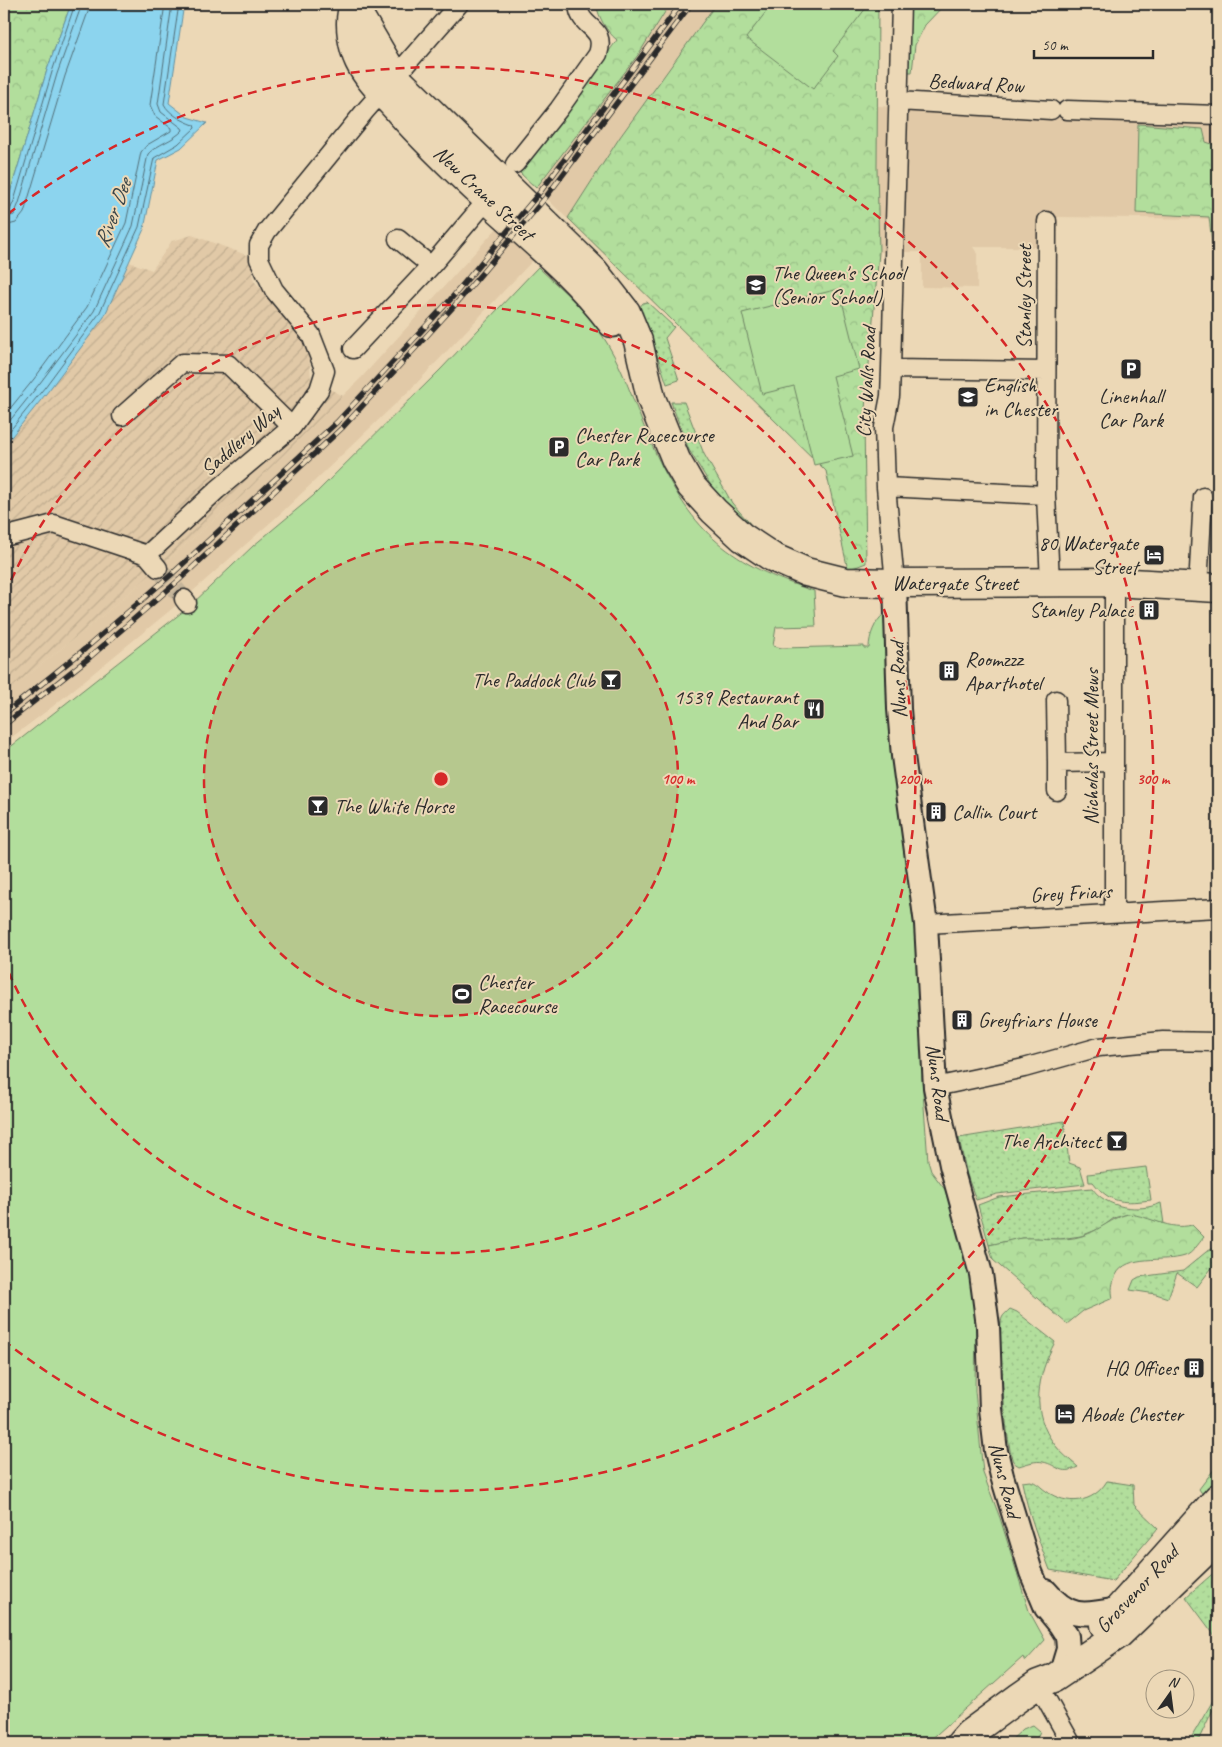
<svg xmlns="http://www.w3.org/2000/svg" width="1222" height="1747" viewBox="0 0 1222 1747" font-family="Caveat,sans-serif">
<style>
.built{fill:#e1c9a7}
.industrial{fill:url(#industrial-furrows)}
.grass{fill:url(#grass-dots);stroke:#6e8464}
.forest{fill:url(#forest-crowns);stroke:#6e8464}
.pitch{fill:#b2de9c;stroke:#6e8464}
.water{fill:#8cd4ee;stroke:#6590a0}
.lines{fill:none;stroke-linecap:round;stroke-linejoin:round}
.shore{stroke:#526f79;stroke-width:1}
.minor-tunnel{stroke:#c5b59a;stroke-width:18;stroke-dasharray:18 9;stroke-linecap:butt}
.minor-casing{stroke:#2b2b2b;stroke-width:21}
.tertiary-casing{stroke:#2b2b2b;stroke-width:26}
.primary-casing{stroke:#2b2b2b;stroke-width:31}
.trunk-casing{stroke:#2b2b2b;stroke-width:31}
.minor{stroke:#ecd8b6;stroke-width:18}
.tertiary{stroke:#ecd8b6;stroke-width:22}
.primary{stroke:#ecd8b6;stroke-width:28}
.trunk{stroke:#ecd8b6;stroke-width:28}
.rail-casing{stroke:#2b2b2b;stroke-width:5.5}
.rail{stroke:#ecd8b6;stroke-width:4;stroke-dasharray:11;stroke-linecap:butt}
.ring{fill:none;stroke:#d62828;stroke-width:2.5;stroke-dasharray:9 6}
.labels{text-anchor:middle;stroke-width:4;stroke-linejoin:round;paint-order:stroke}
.street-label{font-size:21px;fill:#2b2b2b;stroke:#ecd8b6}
.poi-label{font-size:21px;fill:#2b2b2b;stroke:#ecd8b6;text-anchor:start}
.water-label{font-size:22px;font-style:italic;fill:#3a4448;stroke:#ecd8b6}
.centre{fill:#d62828;stroke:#ecd8b6;stroke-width:2.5}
.ring-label{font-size:15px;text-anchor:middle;font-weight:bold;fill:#d62828;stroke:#ecd8b6;stroke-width:4;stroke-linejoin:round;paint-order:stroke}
</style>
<defs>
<pattern id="industrial-furrows" width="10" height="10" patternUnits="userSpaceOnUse" patternTransform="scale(1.25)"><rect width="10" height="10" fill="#e1c9a7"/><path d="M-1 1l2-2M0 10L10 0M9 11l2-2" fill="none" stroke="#c1ad90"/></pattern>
<pattern id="grass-dots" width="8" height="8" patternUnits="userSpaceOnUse" patternTransform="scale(1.25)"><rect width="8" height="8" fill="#b2de9c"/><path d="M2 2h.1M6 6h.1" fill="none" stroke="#99bf87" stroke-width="1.8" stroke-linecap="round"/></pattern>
<pattern id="forest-crowns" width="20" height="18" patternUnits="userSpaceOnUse" patternTransform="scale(1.25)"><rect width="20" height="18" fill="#b2de9c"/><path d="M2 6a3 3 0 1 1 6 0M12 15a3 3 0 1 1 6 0" fill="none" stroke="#99bf87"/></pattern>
</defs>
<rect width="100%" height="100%" fill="#ecd8b6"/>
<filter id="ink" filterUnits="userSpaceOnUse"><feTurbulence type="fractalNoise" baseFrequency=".02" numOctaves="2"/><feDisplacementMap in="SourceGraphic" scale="10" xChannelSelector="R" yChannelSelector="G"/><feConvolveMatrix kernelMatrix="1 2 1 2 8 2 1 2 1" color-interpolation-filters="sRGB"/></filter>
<g filter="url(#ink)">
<!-- built -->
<path class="built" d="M670,4H716L620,137L573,212L878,4V106L1072,117L1218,121V219L1058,217L1057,247H973L977,253V288L922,287V252H880L864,420L866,563L848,570L826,471L536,188L638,55Z
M498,227L535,258L413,387L280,514L184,599L52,707L4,743V694L101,617L241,497L362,377Z"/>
<!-- industrial -->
<path class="industrial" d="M192,235L249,256L254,281L296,325L309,355L311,379L343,396L241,497L101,617L4,694V446L49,390L103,317L129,262L152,270L172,241Z"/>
<!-- grass -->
<path class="grass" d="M647,302L674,327L665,338L679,380L667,384L652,340L639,308L643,303Z
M671,402H684L704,454L732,503L766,542L720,500L689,450Z
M1064,1121L1069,1163L1080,1167L1085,1184L997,1194L976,1200L967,1175L959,1138Z
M1146,1167L1151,1200C1125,1203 1111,1205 1093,1182H1089L1088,1174Z
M1092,1188C1106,1208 1139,1213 1161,1203L1164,1224L1128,1214L1114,1218L1101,1228L1081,1236L1060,1239L1023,1238L989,1245L978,1205L999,1197Z
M1218,1246V1260L1197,1287L1177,1273L1168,1298L1156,1294L1130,1290L1134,1280L1139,1277L1183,1271L1206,1252Z
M1010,1309L1017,1312L1055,1342C1037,1376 1030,1413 1055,1445C1061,1453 1070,1460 1078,1467C1059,1476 1059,1465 1043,1462C1036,1460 1026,1464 1019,1466C1016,1464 1015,1464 1013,1461C1006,1447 997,1332 1002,1318C1003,1315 1007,1312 1010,1309Z
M1218,1464V1483L1213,1490L1203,1495L1199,1489Z
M1030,1481C1037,1482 1040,1487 1046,1491C1067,1506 1093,1504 1107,1481L1133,1485L1134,1505L1158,1528L1113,1581L1050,1570C1039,1541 1028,1513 1022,1482Z
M1218,1569V1640L1186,1597Z
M1218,1692V1699L1197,1743H1188Z"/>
<!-- forest -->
<path class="forest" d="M4,4H71L47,70L4,213Z
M596,4H670L638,55L536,188L519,172L562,117L617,40C606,31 599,18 596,4Z
M716,4H878L877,167L879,252L864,420L866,563L848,570L826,471L568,218L620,137Z
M904,4H945L925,25L915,45L912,72H902Z
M1138,124L1203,129L1206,142L1218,146V231L1213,252L1209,217L1136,213Z
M1128,1214C1151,1216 1169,1231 1192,1225L1204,1237C1199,1243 1192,1254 1185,1256C1164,1263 1127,1253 1116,1275C1112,1283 1111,1290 1113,1298L1083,1311L1067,1324L993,1260L989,1245C1000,1243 1012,1239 1023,1238C1043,1237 1063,1242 1082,1236C1099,1231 1111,1218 1128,1214Z
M1033,1725L1040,1731L1035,1743H1008L1023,1729Z"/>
<!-- pitch -->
<path class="pitch" d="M772,4H869L833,51L838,56L813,89L746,38Z
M538,267C562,290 590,313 607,343C628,378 638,417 656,454C693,533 731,565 814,591L816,626L776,627L773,646L782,648L864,646V648H869C869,636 875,621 884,614L915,922L923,1041L922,1079L928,1161L931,1171L946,1191L954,1214L969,1270L976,1317L975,1391L983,1473L1000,1518L1029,1611L1045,1640L1025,1662L1023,1657L927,1743H4V752L190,606L253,546L313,496L441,369Z
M839,289L859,369L833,376L853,456L814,465L794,386L762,394L742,313Z"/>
<!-- water -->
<path class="water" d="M71,4H184L169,103L187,117L207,123L181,148L158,160L144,229L104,317L49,390L4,446V213L47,70Z"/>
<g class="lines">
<!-- shore -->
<path class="shore" d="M4,212L10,210L14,201L52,72L75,4
M4,218L14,215L19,203L57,74L82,4
M4,226L16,223L24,213L65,76L88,12L89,4
M4,416L34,379L87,307L126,223L141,152L147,145L171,131V128L155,116L150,105L165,4
M4,428L40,383L94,311L133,226L148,154C157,144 173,141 183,130L182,128L161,112L158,104L172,4
M4,438L45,387L99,314L139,227L154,158L178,144L195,128L194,125C183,121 169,114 164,104L179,4"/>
<!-- minor-tunnel -->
<path class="minor-tunnel" d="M158,568L184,599"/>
<!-- minor casing -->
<g class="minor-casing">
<path id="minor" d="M898,101L1051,110
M1067,110L1218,115
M515,164L559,109L598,54C607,25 579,30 578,4
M1047,221L1046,495L1050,582
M398,239L431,266
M353,349L431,266L494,192
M891,369L1046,371
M122,416L182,363L228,364L292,427
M886,487L1046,495
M4,537L54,524L147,555
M147,555L217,490L292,427L319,390L325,371L311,335L274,290L259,259V245L267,231L365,111L459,4
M147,555L158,568
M1114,582V913
M895,583L886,487L884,427L890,396L891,369L901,4
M1198,587L1203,497
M184,599L187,603
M1056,700L1057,763
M1057,791V763L1113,762
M926,924L1218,908
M935,1087L1024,1068L1099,1047L1163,1041L1218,1042
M1038,1684L1071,1743"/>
</g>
<!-- tertiary casing -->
<g class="tertiary-casing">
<path id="tertiary" d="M895,583L899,709L903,756L926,924L935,1087L951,1165L981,1274L988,1326L991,1409L996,1451L1002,1476L1031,1572L1046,1608L1060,1625L1067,1636L1068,1649L1062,1669
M1046,1591C1070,1620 1085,1615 1119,1609"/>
</g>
<!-- primary casing -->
<g class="primary-casing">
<path id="primary" d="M353,5L395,77L594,271L626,312L638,341L651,398L676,460L691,486L714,511L742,537L772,557L806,572L846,582L895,583L1114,582L1218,588
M352,12C349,27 353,48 359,61C368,80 386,96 399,111C427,143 458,172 488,200C531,239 577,276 612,323"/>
</g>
<!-- trunk casing -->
<g class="trunk-casing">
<path id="trunk" d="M1104,1625L1218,1498
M961,1743L969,1734L1018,1698L1038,1684L1054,1678L1118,1635L1218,1539"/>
</g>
<!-- minor -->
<use href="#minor" class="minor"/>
<!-- tertiary -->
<use href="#tertiary" class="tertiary"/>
<!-- primary -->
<use href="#primary" class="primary"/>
<!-- trunk -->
<use href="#trunk" class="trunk"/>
<!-- rail casing -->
<g class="rail-casing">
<path id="rail" d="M4,714L85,649L172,574L337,422L450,300L540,192L681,4
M4,725L90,657L178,581L343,427L455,305L546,197L691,4"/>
</g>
<!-- rail -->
<use href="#rail" class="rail"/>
</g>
</g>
<!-- distance rings -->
<circle cx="441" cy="779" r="237" fill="#d62828" fill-opacity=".12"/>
<g class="ring">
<circle cx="441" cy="779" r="237"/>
<path d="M5 594A474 474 0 1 1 5 964"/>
<path d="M8 214A712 712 0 1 1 8 1344"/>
</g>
<!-- icons -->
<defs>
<g id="school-square" transform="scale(1.125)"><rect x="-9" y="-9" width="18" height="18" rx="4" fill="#2b2b2b" stroke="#ecd8b6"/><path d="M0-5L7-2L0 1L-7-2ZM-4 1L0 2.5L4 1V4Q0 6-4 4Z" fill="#fff"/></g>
<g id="parking-square" transform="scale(1.125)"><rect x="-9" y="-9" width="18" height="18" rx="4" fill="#2b2b2b" stroke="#ecd8b6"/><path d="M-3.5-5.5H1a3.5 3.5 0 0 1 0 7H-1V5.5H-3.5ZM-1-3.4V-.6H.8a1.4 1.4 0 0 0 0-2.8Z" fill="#fff"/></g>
<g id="hotel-square" transform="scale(1.125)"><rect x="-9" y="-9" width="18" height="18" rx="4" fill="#2b2b2b" stroke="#ecd8b6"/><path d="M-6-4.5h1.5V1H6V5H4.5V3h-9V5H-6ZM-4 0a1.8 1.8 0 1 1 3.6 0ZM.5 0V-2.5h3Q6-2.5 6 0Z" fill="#fff"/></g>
<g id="building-square" transform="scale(1.125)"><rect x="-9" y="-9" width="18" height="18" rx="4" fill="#2b2b2b" stroke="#ecd8b6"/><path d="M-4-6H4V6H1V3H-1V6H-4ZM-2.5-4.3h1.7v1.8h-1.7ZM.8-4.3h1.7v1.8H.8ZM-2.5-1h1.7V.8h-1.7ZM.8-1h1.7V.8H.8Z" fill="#fff"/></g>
<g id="bar-square" transform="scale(1.125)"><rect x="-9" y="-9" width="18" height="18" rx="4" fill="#2b2b2b" stroke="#ecd8b6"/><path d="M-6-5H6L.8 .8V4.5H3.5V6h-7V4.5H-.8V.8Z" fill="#fff"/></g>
<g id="restaurant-square" transform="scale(1.125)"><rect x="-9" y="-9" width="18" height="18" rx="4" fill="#2b2b2b" stroke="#ecd8b6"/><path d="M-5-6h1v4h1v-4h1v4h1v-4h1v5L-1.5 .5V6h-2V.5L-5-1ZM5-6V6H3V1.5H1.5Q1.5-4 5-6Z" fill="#fff"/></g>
<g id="stadium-square" transform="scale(1.125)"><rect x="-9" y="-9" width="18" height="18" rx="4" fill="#2b2b2b" stroke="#ecd8b6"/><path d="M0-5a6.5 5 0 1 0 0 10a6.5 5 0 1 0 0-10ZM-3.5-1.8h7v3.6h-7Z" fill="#fff"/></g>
</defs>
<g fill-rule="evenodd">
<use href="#school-square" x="756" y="285"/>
<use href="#parking-square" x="1131" y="369"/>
<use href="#school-square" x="968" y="397"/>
<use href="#parking-square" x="559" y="447"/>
<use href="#hotel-square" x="1154" y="555"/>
<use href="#building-square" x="1149" y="610"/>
<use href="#building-square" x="949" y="671"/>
<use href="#bar-square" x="611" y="680"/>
<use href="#restaurant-square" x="814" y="709"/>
<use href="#bar-square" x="318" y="806"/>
<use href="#building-square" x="936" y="812"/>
<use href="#stadium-square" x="462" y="994"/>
<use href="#building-square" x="962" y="1020"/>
<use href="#bar-square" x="1117" y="1141"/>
<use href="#building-square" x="1194" y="1368"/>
<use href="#hotel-square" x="1065" y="1414"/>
</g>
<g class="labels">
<!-- street labels -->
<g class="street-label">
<text transform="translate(976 83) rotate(3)" y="7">Bedward Row</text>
<text transform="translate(484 193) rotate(43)" y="7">New Crane Street</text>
<text transform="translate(1024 297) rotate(-90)" y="7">Stanley Street</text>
<text transform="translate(866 382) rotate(-87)" y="7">City Walls Road</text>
<text transform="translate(240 440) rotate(-41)" y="7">Saddlery Way</text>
<text x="955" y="590">Watergate Street</text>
<text transform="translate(898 680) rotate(-92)" y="7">Nuns Road</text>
<text transform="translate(1091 747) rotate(-90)" y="7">Nicholas Street Mews</text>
<text transform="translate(1071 893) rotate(-3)" y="7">Grey Friars</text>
<text transform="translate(938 1082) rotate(83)" y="7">Nuns Road</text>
<text transform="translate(1005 1480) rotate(76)" y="7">Nuns Road</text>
<text transform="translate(1137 1589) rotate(-47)" y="7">Grosvenor Road</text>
</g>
<!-- poi labels -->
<g class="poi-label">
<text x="772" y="280">The Queen's School<tspan x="772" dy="24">(Senior School)</tspan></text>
<text x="984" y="392">English<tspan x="984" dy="24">in Chester</tspan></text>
<text x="1131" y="403" text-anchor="middle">Linenhall<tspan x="1131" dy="24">Car Park</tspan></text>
<text x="575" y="442">Chester Racecourse<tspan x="575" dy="24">Car Park</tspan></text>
<text x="1138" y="550" text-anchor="end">80 Watergate<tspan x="1138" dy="24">Street</tspan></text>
<text x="1133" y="617" text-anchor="end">Stanley Palace</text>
<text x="965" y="666">Roomzzz<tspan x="965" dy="24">Aparthotel</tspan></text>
<text x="595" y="687" text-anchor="end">The Paddock Club</text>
<text x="798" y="704" text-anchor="end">1539 Restaurant<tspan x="798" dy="24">And Bar</tspan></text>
<text x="334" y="813">The White Horse</text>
<text x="952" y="819">Callin Court</text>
<text x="478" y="989">Chester<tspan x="478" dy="24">Racecourse</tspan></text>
<text x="978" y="1027">Greyfriars House</text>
<text x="1101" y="1148" text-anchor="end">The Architect</text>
<text x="1178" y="1375" text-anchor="end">HQ Offices</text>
<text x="1081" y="1421">Abode Chester</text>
</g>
<!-- water labels -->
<g class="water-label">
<text transform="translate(112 213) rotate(-70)" y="8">River Dee</text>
</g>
</g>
<circle cx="441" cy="779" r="8" class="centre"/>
<g class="ring-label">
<text x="678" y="784">100 m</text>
<text x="915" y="784">200 m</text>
<text x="1153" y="784">300 m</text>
</g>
<!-- margin -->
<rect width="1222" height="1747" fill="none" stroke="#ecd8b6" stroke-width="20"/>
<rect x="10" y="10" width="1202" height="1727" fill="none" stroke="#2b2b2b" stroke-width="2" filter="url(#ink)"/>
<!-- north arrow -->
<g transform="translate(1170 1694) rotate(14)"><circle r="24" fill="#ecd8b6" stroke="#9f937e"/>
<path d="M0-4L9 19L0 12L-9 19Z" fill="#2b2b2b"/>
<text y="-8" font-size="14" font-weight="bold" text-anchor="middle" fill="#2b2b2b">N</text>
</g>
<!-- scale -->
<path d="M1034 50v8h119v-8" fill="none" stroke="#2b2b2b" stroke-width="2.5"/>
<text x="1042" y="50" font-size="15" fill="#2b2b2b" stroke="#ecd8b6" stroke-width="4" paint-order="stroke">50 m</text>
</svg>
